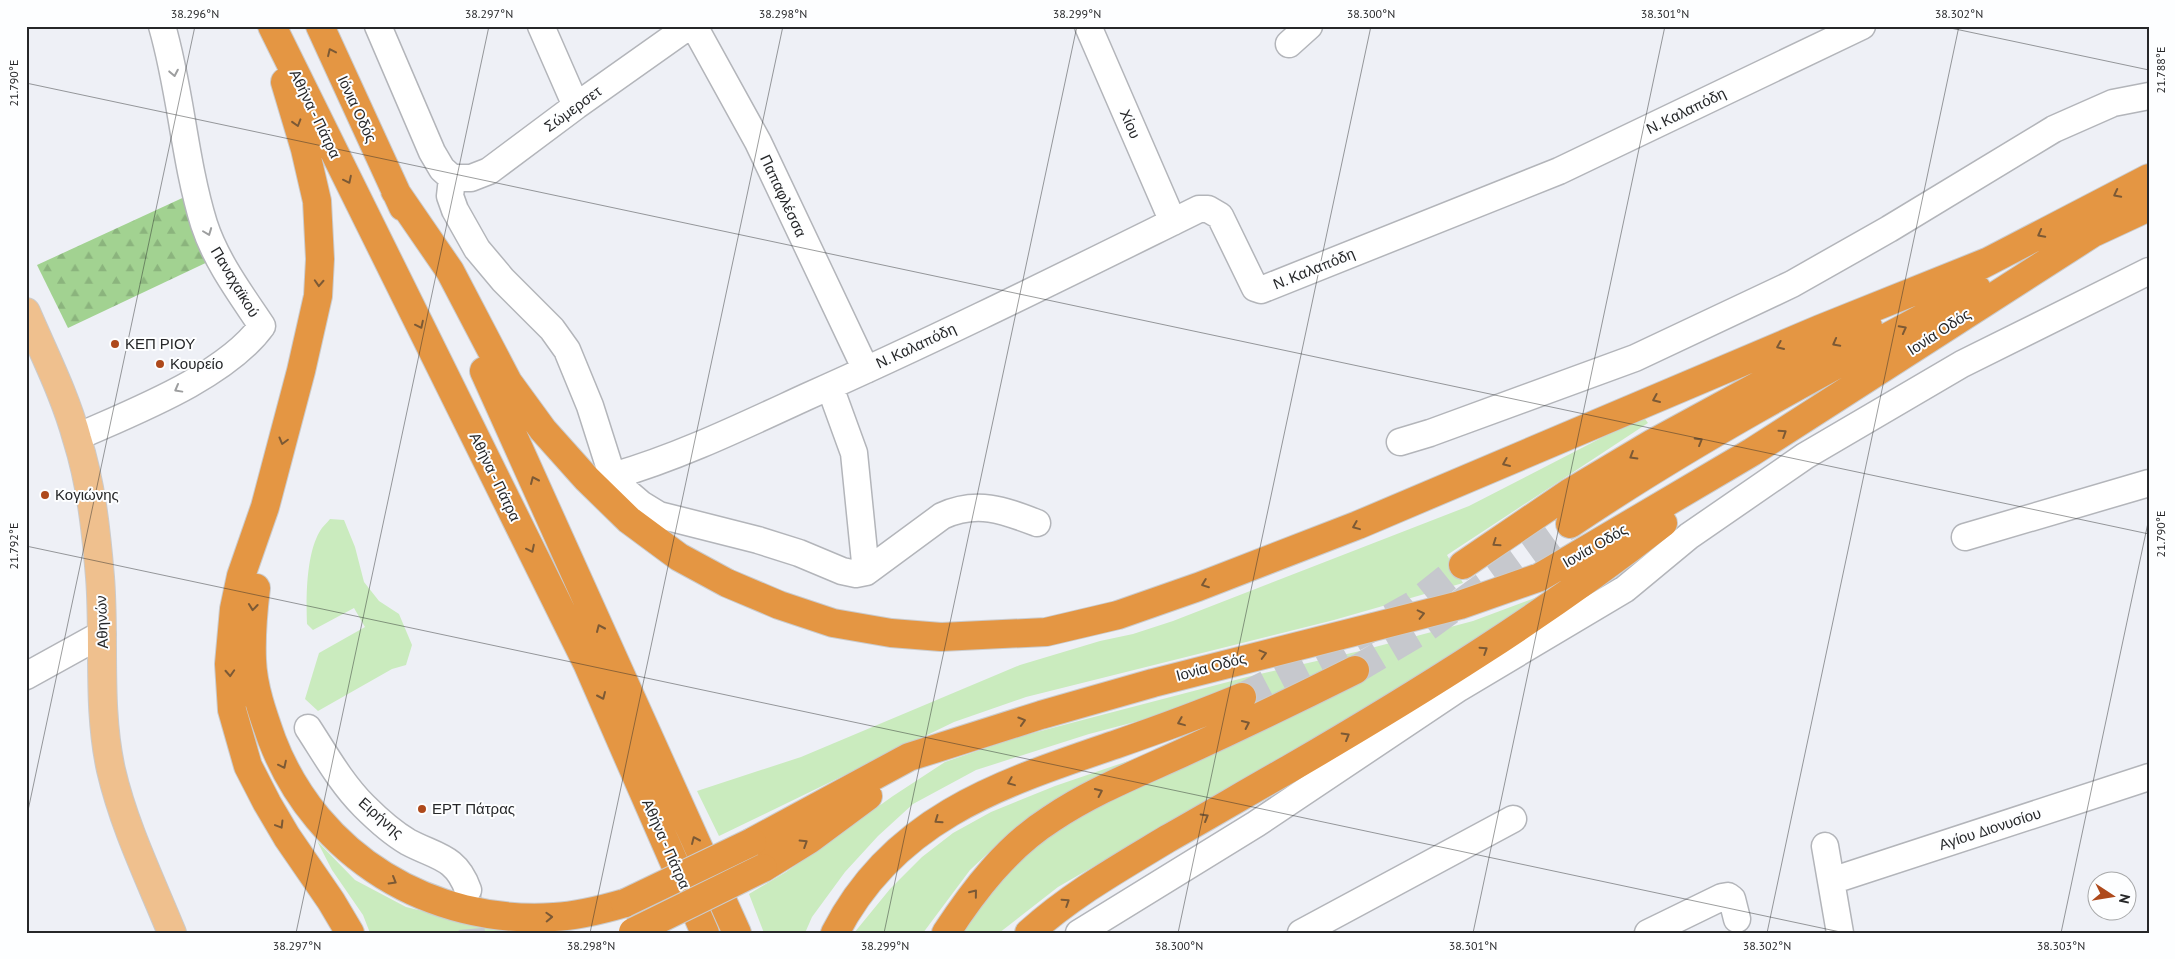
<svg xmlns="http://www.w3.org/2000/svg" width="2175" height="959" viewBox="0 0 2175 959" font-family="'PT Sans',sans-serif">
<style>
.grass{fill:#caebbe}
.forest{fill:url(#forest-firs)}
.lines{fill:none;stroke-linecap:round;stroke-linejoin:round}
.minor-tunnel{stroke:#c6c8cd;stroke-width:26;stroke-dasharray:26 13;stroke-linecap:butt}
.highway-tunnel{stroke:#c6c8cd;stroke-width:28;stroke-dasharray:28 14;stroke-linecap:butt}
.minor-casing{stroke:#b3b5ba;stroke-width:29}
.major-casing{stroke:#cbcbcc;stroke-width:30}
.highway-casing{stroke:#cbcbcc;stroke-width:30}
.minor{stroke:#fff;stroke-width:26}
.major{stroke:#efc08e;stroke-width:28}
.highway{stroke:#e49643;stroke-width:28}
.highway-bridge-casing{stroke:#cbcbcc;stroke-width:30;stroke-linecap:butt}
.highway-bridge{stroke:#e49643;stroke-width:28}
.oneway{stroke:#7b5935}
.oneway2{stroke:#9d9e9f}
.ticks{fill:none;stroke:#262729;stroke-width:1;stroke-opacity:0.45}
.poi-dot{fill:#ae491b;stroke:#fdfeff;stroke-width:2}
.labels{text-anchor:middle;stroke-width:4;stroke-linejoin:round;paint-order:stroke}
.street-label{font-size:15px;fill:#262729;stroke:#fdfeff}
.poi-label{font-size:15px;fill:#262729;stroke:#fdfeff;text-anchor:start}
.neatline{fill:none;stroke:#262729;stroke-width:2}
.ticks-label{font-size:12px;text-anchor:middle;fill:#262729}
</style>
<defs>
<pattern id="forest-firs" width="22" height="20" patternUnits="userSpaceOnUse" patternTransform="scale(1.25)"><rect width="22" height="20" fill="#a2d291"/><path d="M5 1l3.5 6h-7zM16 11l3.5 6h-7z" fill="#8bb47d"/></pattern>
</defs>
<rect width="100%" height="100%" fill="#eef0f6"/>
<!-- grass -->
<path class="grass" d="M1645,419L1648,423L1447,555L1463,583L1334,620L1026,697L954,722L719,836L697,791L801,757L1020,665L1100,641L1133,634L1173,621L1469,506L1605,436Z
M330,519L344,520L355,547L364,582L379,601L399,614L412,645L406,665L392,669L318,711L305,699L319,653L365,627L354,608L313,630L307,624C306,598 306,554 320,531C322,527 327,523 330,519Z
M1569,585L1468,643L1355,715L1058,887L999,933H961L978,902L1035,842L1254,711L1150,718L1089,734L976,770L913,804L878,836L845,872L812,917L805,933H764L749,894L786,872L893,796L945,762L1018,737L1094,717L1247,677L1360,651L1473,621Z
M1169,747L1076,792L1016,827L970,870L923,933H854L890,889L922,857L953,833L991,812L1055,786Z
M317,841L355,880L406,907L509,932L523,933H370L363,915L332,870Z"/>
<!-- forest -->
<path class="forest" d="M191,194L214,259L68,328L37,265Z"/>
<g class="lines">
<!-- minor-tunnel -->
<path class="minor-tunnel" d="M468,890L472,933"/>
<!-- highway-tunnel -->
<path class="highway-tunnel" d="M1355,670L1426,628L1570,524
M1242,697L1323,655L1413,605L1463,565"/>
<!-- minor casing -->
<g class="minor-casing">
<path id="minor" d="M378,26L432,152L442,169L452,178
M541,26L576,106
M694,26L758,142L866,370
M1088,26L1173,222
M1289,44L1309,26
M452,178L450,196L455,210L477,249L503,280L552,329L567,350L590,406L611,472L627,492L641,504L659,515L758,540L799,553L842,571L856,574L866,572L942,516C977,500 1003,510 1037,523
M452,178H471L489,171L576,106L689,26
M830,387L854,453L866,572
M77,437C133,412 225,377 262,326C240,293 216,261 204,224C184,159 181,91 162,26
M1400,442L1430,433L1635,358L1792,284L1889,229L2054,129L2113,103L2149,96
M613,476C679,457 743,426 806,397C939,338 1069,273 1199,209H1208L1220,216L1255,288L1261,290L1559,171L1862,26
M1965,537L2149,483
M26,676L102,634
M308,728C325,754 341,783 364,806C377,819 391,832 408,842C436,857 456,856 468,890
M1825,846L1840,933
M1831,881L2149,777
M1079,933L1256,824L1459,688L1625,589L1689,536L1805,456L1962,364L2149,271
M1301,933L1513,819
M1648,933L1722,897L1728,896L1732,899L1737,919"/>
</g>
<!-- major casing -->
<g class="major-casing">
<path id="major" d="M26,312C44,354 65,395 77,439C91,483 96,530 100,577C105,640 97,707 111,770C124,826 150,879 172,933"/>
</g>
<!-- highway casing -->
<g class="highway-casing">
<path id="highway" d="M272,26L587,663L705,933
M320,26L403,207
M285,82L305,149L317,201L320,259L318,296L301,371L265,507L241,576L234,609L229,664L232,710L248,766L267,803L287,837L331,901L350,933
M395,191L450,271L508,382L543,430L586,478L629,520L679,557L727,583L779,605L833,623L891,633L941,637L1046,632L1118,615L1198,587L1358,525L1820,329L1987,262
M1970,271L2149,178
M484,371L737,933
M1570,524C1700,436 1839,363 1977,289
M1463,565L1569,493L1653,443L1868,326
M256,588C253,612 251,636 252,660C253,687 263,715 272,740C317,857 431,925 554,917C578,916 601,910 625,903
M752,842L909,757L1041,715L1153,683L1460,605L1540,577L1752,452L2093,233L2149,207
M763,868L810,839L868,796
M835,933C894,817 1003,783 1117,744C1160,729 1201,714 1242,697
M946,933C974,890 1007,847 1051,819C1091,792 1136,774 1180,754C1239,727 1297,699 1355,670
M1029,933C1071,895 1119,868 1167,839C1208,816 1248,792 1289,769C1418,694 1545,615 1663,523"/>
</g>
<!-- minor -->
<use href="#minor" class="minor"/>
<!-- major -->
<use href="#major" class="major"/>
<!-- highway -->
<use href="#highway" class="highway"/>
<!-- highway-bridge casing -->
<g class="highway-bridge-casing">
<path id="highway-bridge" d="M625,903L752,842
M633,932L763,868"/>
</g>
<!-- highway-bridge -->
<use href="#highway-bridge" class="highway-bridge"/>
</g>
<!-- one-way arrows -->
<defs><path id="oneway-chevron" d="M-2-3.5L2.5 0L-2 3.5" fill="none" stroke-width="1.6" stroke-linecap="round" stroke-linejoin="round" transform="scale(1.25)"/></defs>
<g class="oneway">
<use href="#oneway-chevron" transform="translate(331 52) rotate(-115)"/>
<use href="#oneway-chevron" transform="translate(297 123) rotate(73)"/>
<use href="#oneway-chevron" transform="translate(348 180) rotate(64)"/>
<use href="#oneway-chevron" transform="translate(2117 194) rotate(153)"/>
<use href="#oneway-chevron" transform="translate(2041 234) rotate(152)"/>
<use href="#oneway-chevron" transform="translate(319 283) rotate(93)"/>
<use href="#oneway-chevron" transform="translate(420 325) rotate(64)"/>
<use href="#oneway-chevron" transform="translate(1903 329) rotate(-28)"/>
<use href="#oneway-chevron" transform="translate(1836 343) rotate(152)"/>
<use href="#oneway-chevron" transform="translate(1780 346) rotate(157)"/>
<use href="#oneway-chevron" transform="translate(1656 399) rotate(157)"/>
<use href="#oneway-chevron" transform="translate(1783 433) rotate(-33)"/>
<use href="#oneway-chevron" transform="translate(283 441) rotate(105)"/>
<use href="#oneway-chevron" transform="translate(1699 441) rotate(-30)"/>
<use href="#oneway-chevron" transform="translate(1633 456) rotate(149)"/>
<use href="#oneway-chevron" transform="translate(1506 463) rotate(157)"/>
<use href="#oneway-chevron" transform="translate(534 480) rotate(-114)"/>
<use href="#oneway-chevron" transform="translate(1356 526) rotate(158)"/>
<use href="#oneway-chevron" transform="translate(1496 543) rotate(146)"/>
<use href="#oneway-chevron" transform="translate(531 549) rotate(64)"/>
<use href="#oneway-chevron" transform="translate(1205 584) rotate(159)"/>
<use href="#oneway-chevron" transform="translate(253 607) rotate(96)"/>
<use href="#oneway-chevron" transform="translate(1421 614) rotate(-13)"/>
<use href="#oneway-chevron" transform="translate(600 628) rotate(-114)"/>
<use href="#oneway-chevron" transform="translate(1484 650) rotate(-33)"/>
<use href="#oneway-chevron" transform="translate(1263 654) rotate(-15)"/>
<use href="#oneway-chevron" transform="translate(230 673) rotate(87)"/>
<use href="#oneway-chevron" transform="translate(602 696) rotate(66)"/>
<use href="#oneway-chevron" transform="translate(1022 721) rotate(-17)"/>
<use href="#oneway-chevron" transform="translate(1181 722) rotate(158)"/>
<use href="#oneway-chevron" transform="translate(1246 724) rotate(-25)"/>
<use href="#oneway-chevron" transform="translate(1346 736) rotate(-30)"/>
<use href="#oneway-chevron" transform="translate(283 765) rotate(64)"/>
<use href="#oneway-chevron" transform="translate(1011 782) rotate(158)"/>
<use href="#oneway-chevron" transform="translate(1099 792) rotate(-25)"/>
<use href="#oneway-chevron" transform="translate(1205 817) rotate(-30)"/>
<use href="#oneway-chevron" transform="translate(938 820) rotate(145)"/>
<use href="#oneway-chevron" transform="translate(280 825) rotate(59)"/>
<use href="#oneway-chevron" transform="translate(695 840) rotate(-114)"/>
<use href="#oneway-chevron" transform="translate(804 843) rotate(-32)"/>
<use href="#oneway-chevron" transform="translate(393 881) rotate(30)"/>
<use href="#oneway-chevron" transform="translate(974 893) rotate(-51)"/>
<use href="#oneway-chevron" transform="translate(1066 902) rotate(-33)"/>
<use href="#oneway-chevron" transform="translate(549 917) rotate(-2)"/>
</g>
<g class="oneway2">
<use href="#oneway-chevron" transform="translate(174 73) rotate(79)"/>
<use href="#oneway-chevron" transform="translate(208 232) rotate(69)"/>
<use href="#oneway-chevron" transform="translate(178 389) rotate(151)"/>
</g>
<!-- ticks -->
<path class="ticks" d="M1941,26L2149,70M26,83L2149,534M26,546L1845,933M26,820L195,26M296,933L489,26M590,933L783,26M884,933L1077,26M1178,933L1371,26M1473,933L1665,26M1767,933L1959,26M2061,933L2149,518"/>
<!-- markers -->
<g class="poi-dot">
<circle cx="115" cy="344" r="5"/>
<circle cx="160" cy="364" r="5"/>
<circle cx="45" cy="495" r="5"/>
<circle cx="422" cy="809" r="5"/>
</g>
<g class="labels">
<!-- street labels -->
<g class="street-label">
<text transform="translate(357 109) rotate(65)" y="5">Ιόνια Οδός</text>
<text transform="translate(573 109) rotate(-36)" y="5">Σώμερσετ</text>
<text transform="translate(1686 111) rotate(-26)" y="5">Ν. Καλαπόδη</text>
<text transform="translate(315 114) rotate(64)" y="5">Αθήνα - Πάτρα</text>
<text transform="translate(1130 124) rotate(67)" y="5">Χίου</text>
<text transform="translate(783 196) rotate(65)" y="5">Παπαφλέσσα</text>
<text transform="translate(1314 269) rotate(-22)" y="5">Ν. Καλαπόδη</text>
<text transform="translate(235 282) rotate(59)" y="5">Παναχαϊκού</text>
<text transform="translate(1939 332) rotate(-33)" y="5">Ιονία Οδός</text>
<text transform="translate(916 346) rotate(-25)" y="5">Ν. Καλαπόδη</text>
<text transform="translate(495 477) rotate(64)" y="5">Αθήνα - Πάτρα</text>
<text transform="translate(1595 546) rotate(-30)" y="5">Ιονία Οδός</text>
<text transform="translate(102 622) rotate(-92)" y="5">Αθηνών</text>
<text transform="translate(1211 667) rotate(-15)" y="5">Ιονία Οδός</text>
<text transform="translate(381 818) rotate(41)" y="5">Ειρήνης</text>
<text transform="translate(1990 829) rotate(-18)" y="5">Αγίου Διονυσίου</text>
<text transform="translate(666 844) rotate(66)" y="5">Αθήνα - Πάτρα</text>
</g>
<!-- poi labels -->
<g class="poi-label">
<text x="125" y="349">ΚΕΠ ΡΙΟΥ</text>
<text x="170" y="369">Κουρείο</text>
<text x="55" y="500">Κογιώνης</text>
<text x="432" y="814">ΕΡΤ Πάτρας</text>
</g>
</g>
<!-- border -->
<rect width="2175" height="959" fill="none" stroke="#fdfeff" stroke-width="55"/>
<!-- north arrow -->
<g transform="translate(2112 896) rotate(102)"><circle r="24" fill="#fdfeff" stroke="#a7a8a9"/>
<path d="M0-4L9 19L0 12L-9 19Z" fill="#ae491b"/>
<text y="-8" font-size="14" font-weight="bold" text-anchor="middle" fill="#262729">N</text>
</g>
<rect x="28" y="28" width="2120" height="904" class="neatline"/>
<g class="ticks-label">
<text x="195" y="18">38.296°N</text>
<text x="489" y="18">38.297°N</text>
<text x="783" y="18">38.298°N</text>
<text x="1077" y="18">38.299°N</text>
<text x="1371" y="18">38.300°N</text>
<text x="1665" y="18">38.301°N</text>
<text x="1959" y="18">38.302°N</text>
<text transform="translate(2161 70) rotate(-90)" y="4">21.788°E</text>
<text transform="translate(14 83) rotate(-90)" y="4">21.790°E</text>
<text transform="translate(2161 534) rotate(-90)" y="4">21.790°E</text>
<text transform="translate(14 546) rotate(-90)" y="4">21.792°E</text>
<text x="297" y="950">38.297°N</text>
<text x="591" y="950">38.298°N</text>
<text x="885" y="950">38.299°N</text>
<text x="1179" y="950">38.300°N</text>
<text x="1473" y="950">38.301°N</text>
<text x="1767" y="950">38.302°N</text>
<text x="2061" y="950">38.303°N</text>
</g>
</svg>
